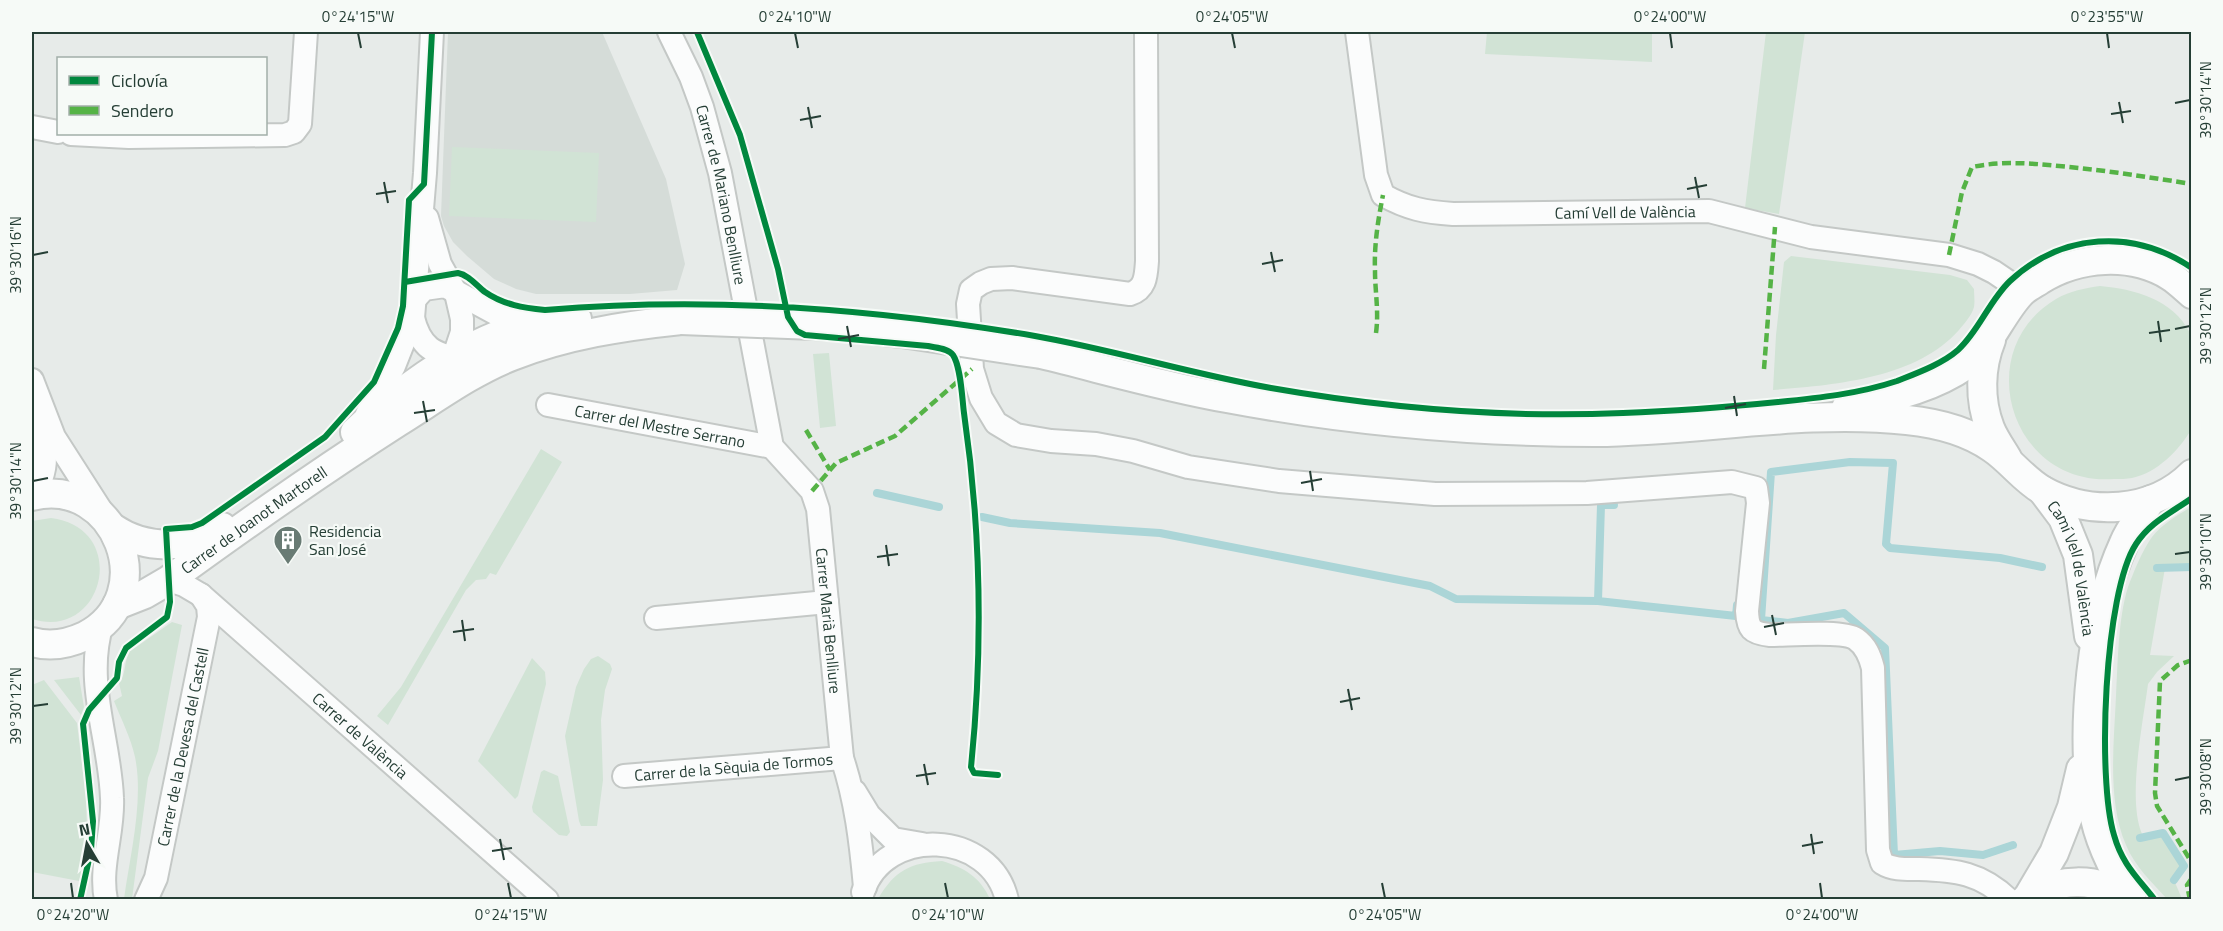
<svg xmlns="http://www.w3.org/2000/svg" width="2223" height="931" viewBox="0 0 2223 931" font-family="'Titillium Web',sans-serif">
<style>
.built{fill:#d5dcd8}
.green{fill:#d1e3d5}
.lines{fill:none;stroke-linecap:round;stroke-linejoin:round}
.stream{stroke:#abd5d7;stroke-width:8}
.minor-casing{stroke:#c4c8c6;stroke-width:26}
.tertiary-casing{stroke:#c4c8c6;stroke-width:32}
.minor{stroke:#fbfcfc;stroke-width:22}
.tertiary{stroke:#fbfcfc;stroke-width:28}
.tertiary-bridge-casing{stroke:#c4c8c6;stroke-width:32;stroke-linecap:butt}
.tertiary-bridge{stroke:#fbfcfc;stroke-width:28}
.quiet{stroke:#55b346;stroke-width:4.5;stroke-dasharray:9 4.5;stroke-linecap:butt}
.cycleway-casing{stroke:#f6faf7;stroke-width:10}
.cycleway{stroke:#00873e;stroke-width:6}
.ticks{fill:none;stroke:#253e35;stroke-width:2}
.labels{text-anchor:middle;stroke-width:4.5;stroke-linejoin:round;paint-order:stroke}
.street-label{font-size:16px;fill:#253e35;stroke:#f6faf7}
.poi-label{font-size:16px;fill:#253e35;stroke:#f6faf7;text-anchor:start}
.neatline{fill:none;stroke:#253e35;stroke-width:2}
.ticks-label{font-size:15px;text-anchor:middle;fill:#253e35}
</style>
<rect width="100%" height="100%" fill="#e7ebe9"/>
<!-- built -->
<path class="built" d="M448,32H602L666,179L685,264L677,290L630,294H536L516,289L494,279L467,256L453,242L444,226L441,216Z"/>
<!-- green -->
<path class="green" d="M1487,32H1652V62L1485,54Z
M1766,32H1805L1779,214L1745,208Z
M452,147L599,153L596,222L449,216Z
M1791,256L1950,275L1967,280L1974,289C1974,294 1975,302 1974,307C1972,315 1964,324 1959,330C1916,379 1833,385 1773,390L1776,335L1784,262Z
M2100,286C2134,289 2173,299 2190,333C2195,342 2192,414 2191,430C2179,450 2157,473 2132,478C2127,479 2120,479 2114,479C2011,487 1969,351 2056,299C2069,291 2086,288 2100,286Z
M829,353L836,426L820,428L813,354Z
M541,449L562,462L496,575L490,573L486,579L476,580L466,590L388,725L377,716L401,687Z
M2191,507V567L2165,568L2150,655L2174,656L2157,672L2148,684C2143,723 2127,799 2142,834L2163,833L2184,866L2174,880L2182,899H2167C2152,882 2135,867 2126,845C2107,801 2114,743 2116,696C2118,662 2118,619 2128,587C2134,571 2142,551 2152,537C2162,524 2178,515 2191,507Z
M51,518C131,528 104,642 32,619V521Z
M172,622L182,625L158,751L148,778L132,899H124C130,855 144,801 135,757C131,738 121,719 114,701L122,696L119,683C126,675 124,662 129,652Z
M598,656L610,664L612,669L605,690L601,720L603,780L597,826H581L579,821L565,736L576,687L584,669L591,659Z
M532,658L545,672L546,684L518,796L515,799L478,761Z
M79,677L84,707L81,715L54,680Z
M44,680L77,723L86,798L87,829L85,860L79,881L32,872V685Z
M544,770L558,776L570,832L567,836L559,835L533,812L532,807L541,772Z
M942,861C965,868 980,877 990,899H878C895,870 910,863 942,861Z"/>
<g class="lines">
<!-- stream -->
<path class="stream" d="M877,493L939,507
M982,517L1010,523L1160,533L1430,586L1456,599L1598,601L1736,616L1737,605
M2157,568L2192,567
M1598,601L1601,505H1614
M2140,838L2163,833L2184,866L2174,880
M2013,845L1983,855L1940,851L1894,855L1885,648L1844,613L1788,623L1761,620L1771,472L1850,462L1893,463L1886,544L1890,548L2000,558L2042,567"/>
<!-- minor casing -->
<g class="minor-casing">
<g id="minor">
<path id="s1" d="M669,32L691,77L702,107L720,173L772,447L812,491L818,509L842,758C856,800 861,843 865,887"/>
<path d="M1146,32L1147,261C1146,275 1146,289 1130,294L1012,278L991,279L981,283L971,290L968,304L972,369L981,398L996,423L1016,435L1051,441L1096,444L1133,451L1188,467L1279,481L1435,494L1587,493L1732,482L1756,488L1758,503L1747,611C1748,629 1751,633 1770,635C1789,635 1843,630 1856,639C1866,646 1870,656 1873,668L1878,850L1882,863C1893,870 1906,869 1919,869C1956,870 1981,873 2009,900"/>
<path id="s2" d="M1357,32L1376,175L1383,195C1408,209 1425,212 1453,214L1709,211L1811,237L1949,255L1978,264L1994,272L2022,291"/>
<path d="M32,127L58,132"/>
<path d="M71,134L129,137L285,135L294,132L300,124L306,32"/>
<path d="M427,218L440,264L456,293L462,319V332L451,365"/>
<path d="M414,300L424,289L445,286L495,313L512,318L539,320"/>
<path d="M413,318C421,350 435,353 464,362"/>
<path d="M32,380L54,437L104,515"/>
<path id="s3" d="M548,405L772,447"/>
<path d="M367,414L394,366L413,318L425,173L432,32"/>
<path id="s4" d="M169,580L184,585L201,595L547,900"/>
<path d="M656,618L827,602"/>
<path d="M102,624C84,682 110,740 112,798C114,831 99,867 106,900"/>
<path id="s5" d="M624,776L842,758"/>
<path d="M855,792L869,815L893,839L922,844"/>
<path d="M863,892C884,826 991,829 1007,900"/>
<path id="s6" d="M146,900L156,878L209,617L208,606L201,595"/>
</g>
</g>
<!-- tertiary casing -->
<g class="tertiary-casing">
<g id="tertiary">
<path d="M1991,340C1980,367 1979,400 1990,428C1994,438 2001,448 2007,458"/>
<path d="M1041,354C1103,369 1164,387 1227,398C1349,421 1472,432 1596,432C1700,431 1804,409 1907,420C1936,423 1968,431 1992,448C2010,460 2023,479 2042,490C2089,516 2152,514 2192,474"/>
<path d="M1846,408C1887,398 1930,390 1966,365C1989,348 2001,314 2021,293C2026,288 2034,284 2040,280C2078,256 2131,252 2170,276C2178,281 2185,288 2192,294"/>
<path d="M32,415C41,441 49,465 32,490"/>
<path d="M355,432C392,396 456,350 504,333C527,325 553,323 577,319"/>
<path id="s7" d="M2042,490L2063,518L2078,555L2089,636"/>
<path d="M32,496C116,475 163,596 85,636C68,644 50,647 32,642"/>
<path d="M113,528C147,551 189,549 222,527"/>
<path id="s8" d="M117,605L145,594L169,580C243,526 320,472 398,422C435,399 471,372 512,356C566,335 623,326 681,320"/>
<path d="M2028,897L2054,853L2072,807L2081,769"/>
<path d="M2025,900C2054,878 2099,875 2127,900"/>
<path d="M2132,900C2114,872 2098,841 2093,808C2080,730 2091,615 2124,543C2130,528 2142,514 2151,500"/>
</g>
</g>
<!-- minor -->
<use href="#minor" class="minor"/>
<!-- tertiary -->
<use href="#tertiary" class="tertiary"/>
<!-- tertiary-bridge casing -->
<g class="tertiary-bridge-casing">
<path id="tertiary-bridge" d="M681,320L840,326L902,333L1041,354"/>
</g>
<!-- tertiary-bridge -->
<use href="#tertiary-bridge" class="tertiary-bridge"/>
<!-- quiet -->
<path class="quiet" d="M1949,255L1962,192L1972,167C2001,161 2029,163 2059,166C2104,170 2147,177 2192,184
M1376,333C1379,311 1375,292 1375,271C1374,245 1378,220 1383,195
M1764,369L1775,227
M806,430L830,470
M812,491L836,463L895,436L972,369
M2192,660L2178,665L2160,681L2155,793L2157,806L2192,863
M2190,900L2187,885L2192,878"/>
<!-- cycleway casing -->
<g class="cycleway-casing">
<path id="cycleway" d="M697,32L740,135L778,269L788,317L797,331L805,335L928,346C936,348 948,348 953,355C961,367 962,398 964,413C981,530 983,650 971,767L974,773L998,775
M405,282L458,273C469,275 477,286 485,292C504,305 524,308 545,310C709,296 873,308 1035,336C1114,350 1192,374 1271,388C1385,408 1507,418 1623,413C1675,411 1727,407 1778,402C1818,398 1858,394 1897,381C1917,373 1942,364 1958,350C1979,331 1989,301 2010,281C2062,233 2133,228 2192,268
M80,900L91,850L93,821L83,724L89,710L117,678L119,662L126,648L167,617L170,602L166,529L192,527L202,523L325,437L374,382L398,328L403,306L409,200L424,184L432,32
M2155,900C2137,877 2122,864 2114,835C2097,779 2104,593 2136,544C2150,522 2171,513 2192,498"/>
</g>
<!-- cycleway -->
<use href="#cycleway" class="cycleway"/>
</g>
<!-- ticks -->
<path class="ticks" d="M358,33L361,48M795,33L798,48M1232,33L1235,48M1670,33L1672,48M2107,33L2109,48M2119,102L2123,123M2175,103L2190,100M808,107L812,128M2111,114L2131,111M800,120L821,116M1695,177L1699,198M384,182L388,203M1687,189L1707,185M376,194L396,191M1271,252L1275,272M33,255L48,252M1262,264L1283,260M2158,321L2161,342M847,326L851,347M2175,329L2190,326M2149,333L2170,330M838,339L859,335M1734,396L1737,416M423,401L427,422M1725,408L1746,404M414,413L435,410M1310,471L1313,491M33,481L48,478M1301,483L1322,479M886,545L889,566M2175,554L2190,552M877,557L898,554M1772,615L1776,635M462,620L465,641M1764,627L1784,623M453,632L474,629M1348,689L1352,710M1340,702L1360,698M33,706L48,704M924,764L928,785M916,776L936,773M2175,780L2190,777M1811,834L1814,854M500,839L504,860M1802,846L1823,842M492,851L512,848M71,883L73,898M508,883L511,898M945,883L948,898M1382,883L1385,898M1820,883L1822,898"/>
<!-- icons -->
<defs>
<g id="building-pin" transform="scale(1.5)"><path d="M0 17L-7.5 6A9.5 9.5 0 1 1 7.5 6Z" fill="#697b74" stroke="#f6faf7"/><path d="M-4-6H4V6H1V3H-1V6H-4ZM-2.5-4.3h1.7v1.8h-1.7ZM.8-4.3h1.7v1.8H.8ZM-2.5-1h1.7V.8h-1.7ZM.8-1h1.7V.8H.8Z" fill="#fff"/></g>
</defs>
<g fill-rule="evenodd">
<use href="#building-pin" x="288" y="540"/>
</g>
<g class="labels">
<!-- street labels -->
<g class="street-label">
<text dy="6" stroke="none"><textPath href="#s1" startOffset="172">Carrer de Mariano Benlliure</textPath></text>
<text dy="6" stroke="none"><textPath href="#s2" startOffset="411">Camí Vell de València</textPath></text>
<text dy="6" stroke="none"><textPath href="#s3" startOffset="114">Carrer del Mestre Serrano</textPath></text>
<text dy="6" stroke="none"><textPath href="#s8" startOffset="162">Carrer de Joanot Martorell</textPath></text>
<text dy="6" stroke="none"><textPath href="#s7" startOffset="86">Camí Vell de València</textPath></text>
<text dy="6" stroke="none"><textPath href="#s1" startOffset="620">Carrer Marià Benlliure</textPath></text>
<text dy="6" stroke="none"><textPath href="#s4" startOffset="248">Carrer de València</textPath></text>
<text dy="6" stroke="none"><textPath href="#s6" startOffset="158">Carrer de la Devesa del Castell</textPath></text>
<text dy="6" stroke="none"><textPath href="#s5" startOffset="110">Carrer de la Sèquia de Tormos</textPath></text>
</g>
<!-- poi labels -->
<g class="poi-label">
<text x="309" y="537">Residencia<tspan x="309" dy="18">San José</tspan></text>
</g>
</g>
<!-- border -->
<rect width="2223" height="931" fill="none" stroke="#f6faf7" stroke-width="66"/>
<!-- legend -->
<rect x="57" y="57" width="210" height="78" fill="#f6faf7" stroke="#a2afa9" stroke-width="1.5"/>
<rect x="69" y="76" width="30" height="9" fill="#00873e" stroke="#a2afa9" stroke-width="1.5"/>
<text x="111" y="87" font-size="18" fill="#253e35">Ciclovía</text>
<rect x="69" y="106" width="30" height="9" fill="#55b346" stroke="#a2afa9" stroke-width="1.5"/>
<text x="111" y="117" font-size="18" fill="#253e35">Sendero</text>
<!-- north arrow -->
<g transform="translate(87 844) rotate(350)" stroke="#f6faf7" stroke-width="4.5" paint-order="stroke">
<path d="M0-4.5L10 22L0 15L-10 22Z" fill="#253e35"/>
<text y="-9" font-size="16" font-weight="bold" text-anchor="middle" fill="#253e35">N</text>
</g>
<rect x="33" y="33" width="2157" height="865" class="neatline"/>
<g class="ticks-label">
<text x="358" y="22">0°24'15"W</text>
<text x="795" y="22">0°24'10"W</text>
<text x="1232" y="22">0°24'05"W</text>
<text x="1670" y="22">0°24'00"W</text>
<text x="2107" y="22">0°23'55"W</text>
<text transform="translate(2206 100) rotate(-90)" y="5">39°30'14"N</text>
<text transform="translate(16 255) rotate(-90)" y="5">39°30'16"N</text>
<text transform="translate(2206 326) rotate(-90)" y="5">39°30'12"N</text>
<text transform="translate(16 481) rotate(-90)" y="5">39°30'14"N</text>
<text transform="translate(2206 552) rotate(-90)" y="5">39°30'10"N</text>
<text transform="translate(16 706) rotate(-90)" y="5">39°30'12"N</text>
<text transform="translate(2206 777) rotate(-90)" y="5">39°30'08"N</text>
<text x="73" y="920">0°24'20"W</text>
<text x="511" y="920">0°24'15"W</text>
<text x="948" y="920">0°24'10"W</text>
<text x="1385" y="920">0°24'05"W</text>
<text x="1822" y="920">0°24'00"W</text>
</g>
</svg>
